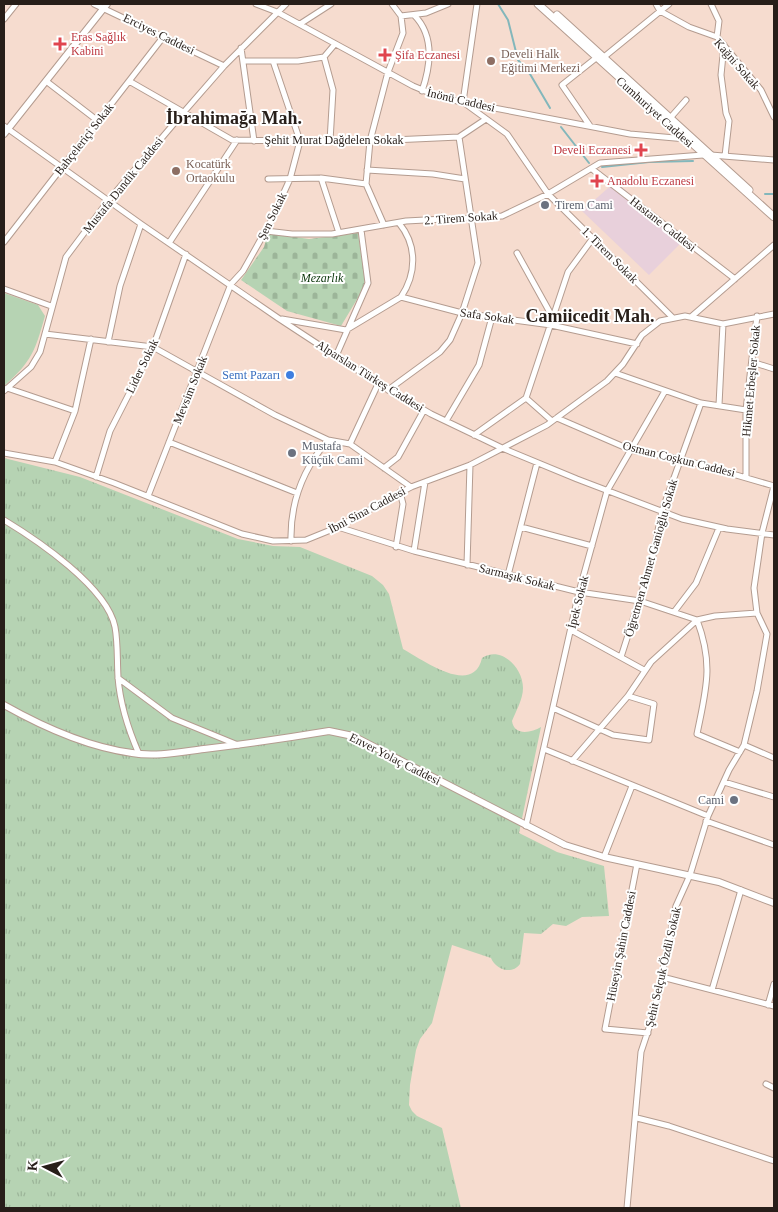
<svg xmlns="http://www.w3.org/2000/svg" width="778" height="1212" viewBox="0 0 778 1212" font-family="Georgia,serif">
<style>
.medical{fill:#e8d0db}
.grass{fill:url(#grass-tufts)}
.cemetery{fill:url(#cemetery-stones)}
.park{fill:#b6d3b3}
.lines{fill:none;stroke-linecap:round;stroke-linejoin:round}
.stream{stroke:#83b7bb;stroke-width:2}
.minor-casing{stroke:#b49c90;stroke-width:7}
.tertiary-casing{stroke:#b49c90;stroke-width:8}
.secondary-casing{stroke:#b49c90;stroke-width:9}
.minor{stroke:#fff;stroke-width:5}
.tertiary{stroke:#fff;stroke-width:6}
.secondary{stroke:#fff;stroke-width:7}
.health-dot{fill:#e0444e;stroke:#fff;stroke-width:2}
.education-dot{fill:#8d6e63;stroke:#fff;stroke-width:2}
.worship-dot{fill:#6b7280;stroke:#fff;stroke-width:2}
.shop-dot{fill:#3f7fe0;stroke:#fff;stroke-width:2}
.labels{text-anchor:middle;stroke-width:4;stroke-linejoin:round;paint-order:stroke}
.street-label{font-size:12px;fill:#271e19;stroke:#fff}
.health-label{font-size:12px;fill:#be3a42;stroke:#fff;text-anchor:start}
.education-label{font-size:12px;fill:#785e54;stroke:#fff;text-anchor:start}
.worship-label{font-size:12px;fill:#5b616d;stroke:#fff;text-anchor:start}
.park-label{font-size:12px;font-style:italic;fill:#0c370c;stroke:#fff}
.shop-label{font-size:12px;fill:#366cbe;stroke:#fff;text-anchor:end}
.district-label{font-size:18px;font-weight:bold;fill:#271e19;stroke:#fff}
</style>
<defs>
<pattern id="grass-tufts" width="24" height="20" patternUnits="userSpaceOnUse" patternTransform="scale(1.25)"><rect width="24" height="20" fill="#b6d3b3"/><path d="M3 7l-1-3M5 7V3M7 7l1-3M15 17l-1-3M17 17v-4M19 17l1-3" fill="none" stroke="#9cb599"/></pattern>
<pattern id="cemetery-stones" width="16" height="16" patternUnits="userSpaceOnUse" patternTransform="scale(1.25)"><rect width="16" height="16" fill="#b6d3b3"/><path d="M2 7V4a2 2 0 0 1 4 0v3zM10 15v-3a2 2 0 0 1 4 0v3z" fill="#9cb599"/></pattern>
</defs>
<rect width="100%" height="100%" fill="#f6dccf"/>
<!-- medical -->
<path class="medical" d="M615,182L686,238L649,275L582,211Z"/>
<!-- grass -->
<path class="grass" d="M4,458L80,477L238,539L273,546L300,547L372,576L383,585L389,594L403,649C423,660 473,697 482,658C501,645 523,668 523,688C523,699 516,711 512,721C514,736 531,733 541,727L519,833L557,852L604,866L609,916L582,917L566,926L553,924L541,934L524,933L520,964C512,975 496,970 491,958L452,945L432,1023L420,1039L416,1050L410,1085L409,1105L412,1111L417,1116L442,1128L461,1208H4Z"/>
<!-- cemetery -->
<path class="cemetery" d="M268,233L309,239L358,233L365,280L362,291L341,326L287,311L241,280L264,247Z"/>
<!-- park -->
<path class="park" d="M4,293L38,305L45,316C35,351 32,361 4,386Z"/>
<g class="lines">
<!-- stream -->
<path class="stream" d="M498,4L508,20L518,60L530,74L550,108
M561,127L589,163
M602,167L649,162L693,161
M765,194H774"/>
<!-- minor casing -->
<g class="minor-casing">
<path id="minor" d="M94,4L224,66
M256,4L277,12L413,86L442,98L630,134L686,139
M477,4L463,102L507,134L548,194L672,317
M656,4L660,11L689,27L717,37L761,90L774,117
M711,4L719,21L717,37
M414,15C435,36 431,65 422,91
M401,16L426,13L448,4
M4,19L16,4
M300,24L331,4
M724,45L721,75L726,113L729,121L725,156
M241,48L254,141
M324,57L333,90L330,141
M604,57L669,4
M243,61H298L324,57L335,44
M46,81L98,121
M129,81L232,140L370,141L459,137L486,119
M671,117L686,100
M4,126L141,224L278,318L371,379L431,414L502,448L577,479L682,519L727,529L774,535
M590,126L562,85L596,58
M711,155L774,160
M592,169L735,279
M367,170L433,174L465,179
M321,178L339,233
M268,179L321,178L366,184
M399,223C417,245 417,273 401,297
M384,225L366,184L370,141L388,72L403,33L401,16L392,4
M266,231L292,234H332L406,221L502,216L548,194L600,163L703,155
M4,242L164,36
M169,243L237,140
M517,253L553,318
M4,289L51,306
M691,317L774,245
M282,319L346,330L401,297L462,313L551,325L637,344
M45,334L153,347L275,415L328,440L350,444L411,487
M108,342L120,286L141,224
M336,356L368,283L361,230
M752,362L774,369
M615,373L701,403L746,410
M7,388L75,411
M388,390L440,352L450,340L462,313L478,263L459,137
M4,391L31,367L40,352L66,257L108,201L183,113L224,66L286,4
M526,398L552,421
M719,405L723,324
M557,418L631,450L681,459L774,486
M446,421L479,365L492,317
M474,435L526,398L568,272L593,238
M169,442L297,493
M350,444L378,384
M4,453L55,462L114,483L242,534L273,541L306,540L338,527L411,487L470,465L547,425L607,381L623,364L642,335L660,321L685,316L723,324L774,314
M55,462L75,411L91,339
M384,468L398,457L424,410
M746,476V410L757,316
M96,477L110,431L153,347L186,254
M148,496L231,284L243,271L270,223L290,179L300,141L273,61
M4,520C37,540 107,587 115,627C118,643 117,660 118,677C120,704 128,729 139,754
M338,527L414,551L579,592L640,601L697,620C714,665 706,689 697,734L740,752
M521,527L592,546
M291,541C290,502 303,469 328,440
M396,547L403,504L400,492
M414,551L425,482
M467,565L470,465
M508,575L537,463
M674,612L696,583L719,528
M571,630L644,670
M621,657L652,560L662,511L701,403
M118,678L172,718L238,745
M553,708L613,735L649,740L654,704L628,696
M744,745L774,758
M544,749L708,816
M572,761L628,696L651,662L697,620L715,616L757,613
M724,782L774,797
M706,821L774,845
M526,826L579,592L607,491L665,391
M604,857L632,786
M637,864L605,1029L648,1033
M662,977L774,1006
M712,990L741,890
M768,1005L774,984
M766,1084L774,1088
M637,1118L669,1126L774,1161
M627,1208L641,1052L654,1013L676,906L690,875L708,816L729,770L744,745L757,691L767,634L757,613L754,588L762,533L774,486"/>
</g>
<!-- tertiary casing -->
<g class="tertiary-casing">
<path id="tertiary" d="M4,134L107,4
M4,705C43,727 87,747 132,753C156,757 180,752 204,749C246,744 287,738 329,731L353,736L565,845L604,857L719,882L774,903"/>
</g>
<!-- secondary casing -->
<g class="secondary-casing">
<path id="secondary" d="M538,4L774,217
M557,15L749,190"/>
</g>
<!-- minor -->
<use href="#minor" class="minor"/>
<!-- tertiary -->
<use href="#tertiary" class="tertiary"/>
<!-- secondary -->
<use href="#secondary" class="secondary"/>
</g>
<!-- markers -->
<g class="health-dot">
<path d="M57.5 36.5h5v5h5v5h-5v5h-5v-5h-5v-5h5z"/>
<path d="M382.5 47.5h5v5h5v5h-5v5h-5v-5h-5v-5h5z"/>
<path d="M638.5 142.5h5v5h5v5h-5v5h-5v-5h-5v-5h5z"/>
<path d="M594.5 173.5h5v5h5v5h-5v5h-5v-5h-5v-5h5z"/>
</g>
<g class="education-dot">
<circle cx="491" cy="61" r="5"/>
<circle cx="176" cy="171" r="5"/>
</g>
<g class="worship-dot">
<circle cx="545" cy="205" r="5"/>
<circle cx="292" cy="453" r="5"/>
<circle cx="734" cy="800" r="5"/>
</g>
<circle class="shop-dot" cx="290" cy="375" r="5"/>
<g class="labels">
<!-- street labels -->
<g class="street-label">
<text transform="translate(159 34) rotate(26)" y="4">Erciyes Caddesi</text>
<text transform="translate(737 64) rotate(49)" y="4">Kağni Sokak</text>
<text transform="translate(461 100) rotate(13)" y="4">İnönü Caddesi</text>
<text transform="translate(655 112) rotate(42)" y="4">Cumhuriyet Caddesi</text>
<text transform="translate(84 139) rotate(-52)" y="4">Bahçeleriçi Sokak</text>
<text x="334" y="144">Şehit Murat Dağdelen Sokak</text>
<text transform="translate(123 185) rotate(-51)" y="4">Mustafa Dandik Caddesi</text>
<text transform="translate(272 216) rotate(-64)" y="4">Şen Sokak</text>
<text transform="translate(461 218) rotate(-4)" y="4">2. Tirem Sokak</text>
<text transform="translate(663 224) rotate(38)" y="4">Hastane Caddesi</text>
<text transform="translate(610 255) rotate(45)" y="4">1. Tirem Sokak</text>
<text transform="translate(487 316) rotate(8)" y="4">Safa Sokak</text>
<text transform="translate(142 366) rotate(-64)" y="4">Lider Sokak</text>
<text transform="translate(370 376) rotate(32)" y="4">Alparslan Türkeş Caddesi</text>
<text transform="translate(751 381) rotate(-85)" y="4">Hikmet Erbeşler Sokak</text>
<text transform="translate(190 390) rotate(-68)" y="4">Mevsim Sokak</text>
<text transform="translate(679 459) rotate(14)" y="4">Osman Coşkun Caddesi</text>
<text transform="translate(367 510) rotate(-28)" y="4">İbni Sina Caddesi</text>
<text transform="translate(651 558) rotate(-74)" y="4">Öğretmen Ahmet Ganioğlu Sokak</text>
<text transform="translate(517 577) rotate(14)" y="4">Sarmaşık Sokak</text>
<text transform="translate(578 602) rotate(-76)" y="4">İpek Sokak</text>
<text transform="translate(395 759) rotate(27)" y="4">Enver Yolaç Caddesi</text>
<text transform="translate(621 946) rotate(-79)" y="4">Hüseyin Şahin Caddesi</text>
<text transform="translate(663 967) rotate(-77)" y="4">Şehit Selçuk Özdil Sokak</text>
</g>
<!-- health labels -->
<g class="health-label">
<text x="71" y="41">Eras Sağlık<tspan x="71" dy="14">Kabini</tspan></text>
<text x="395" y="59">Şifa Eczanesi</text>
<text x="631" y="154" text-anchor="end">Develi Eczanesi</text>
<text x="607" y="185">Anadolu Eczanesi</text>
</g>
<!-- education labels -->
<g class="education-label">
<text x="501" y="58">Develi Halk<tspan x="501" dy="14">Eğitimi Merkezi</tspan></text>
<text x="186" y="168">Kocatürk<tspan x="186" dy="14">Ortaokulu</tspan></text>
</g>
<!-- worship labels -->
<g class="worship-label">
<text x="555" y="209">Tirem Cami</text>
<text x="302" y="450">Mustafa<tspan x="302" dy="14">Küçük Cami</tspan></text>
<text x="724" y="804" text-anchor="end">Cami</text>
</g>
<!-- park labels -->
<g class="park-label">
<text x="322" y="282">Mezarlık</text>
</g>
<!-- shop labels -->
<g class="shop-label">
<text x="280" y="379">Semt Pazarı</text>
</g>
<!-- district labels -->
<g class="district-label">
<text x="234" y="124">İbrahimağa Mah.</text>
<text x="590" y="322">Camiicedit Mah.</text>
</g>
</g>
<!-- border -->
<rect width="778" height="1212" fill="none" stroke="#271e19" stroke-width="10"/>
<!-- north arrow -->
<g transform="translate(45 1167) rotate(276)" stroke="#ffffff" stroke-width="4" paint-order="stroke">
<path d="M0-4L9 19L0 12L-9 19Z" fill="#271e19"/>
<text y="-8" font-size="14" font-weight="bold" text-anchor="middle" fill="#271e19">K</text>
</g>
</svg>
